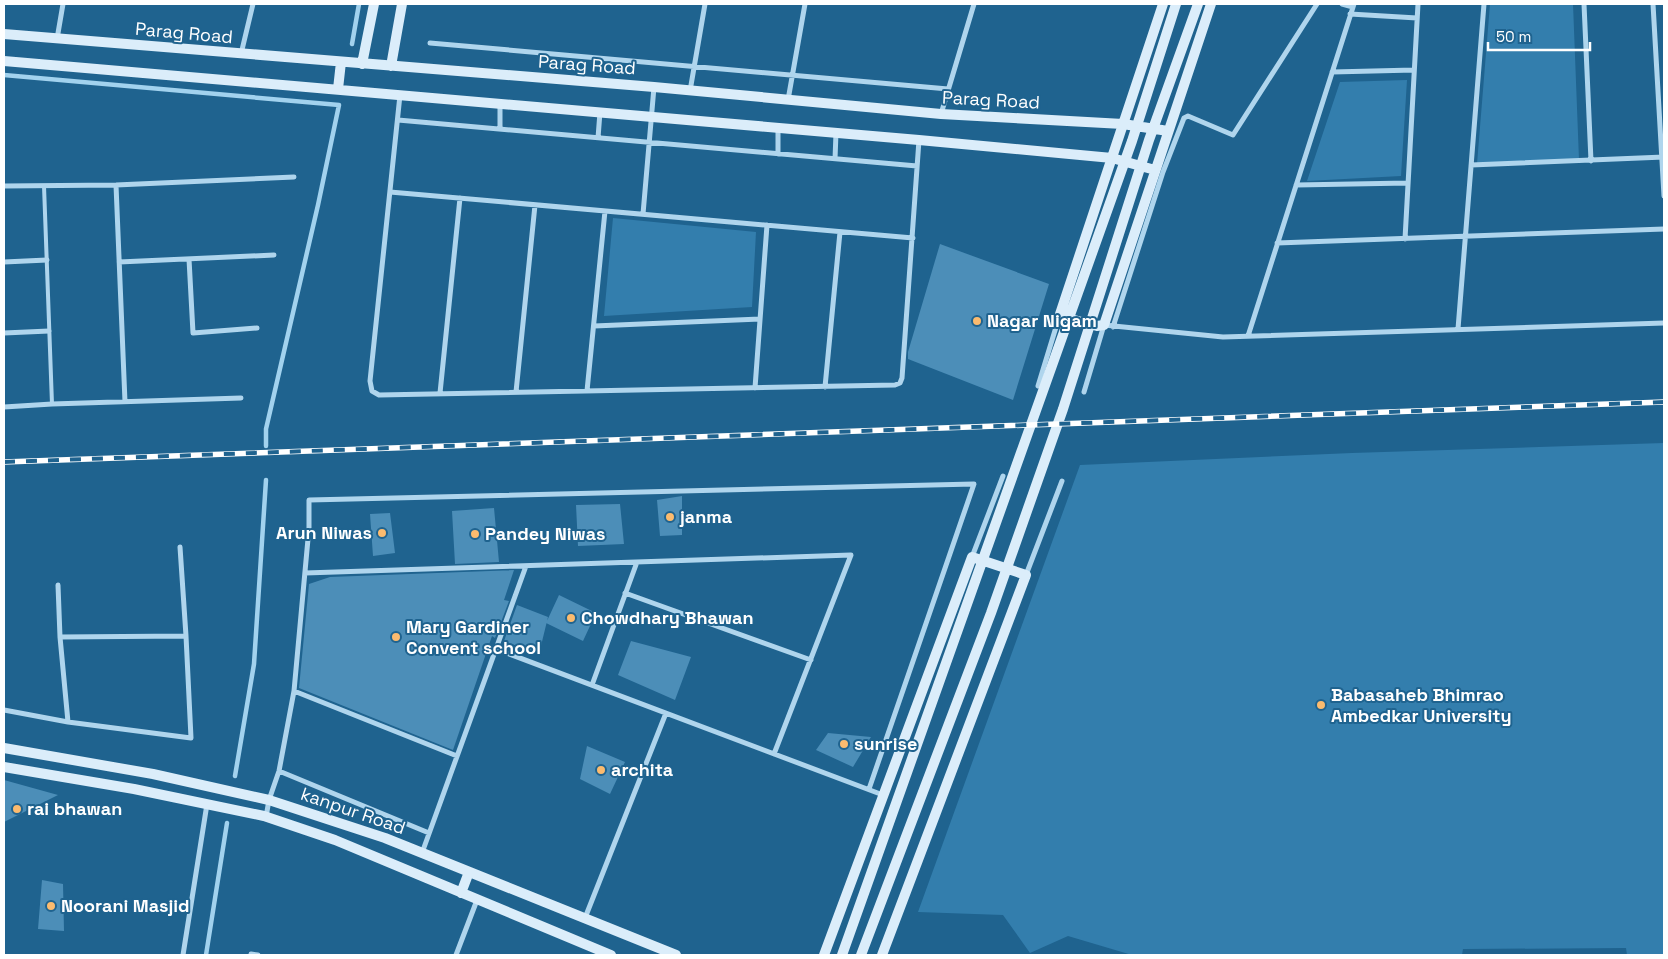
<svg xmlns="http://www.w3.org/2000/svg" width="1668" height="959" viewBox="0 0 1668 959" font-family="'Space Grotesk',sans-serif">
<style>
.green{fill:#337ead}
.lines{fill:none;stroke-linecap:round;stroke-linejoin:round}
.stream{stroke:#a2d2ee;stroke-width:4.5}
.building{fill:#4c8eb8}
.lane{stroke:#afd5ed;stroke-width:4}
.street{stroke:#afd5ed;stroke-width:5}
.secondary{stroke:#dbedfa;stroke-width:10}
.rail-casing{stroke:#fff;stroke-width:5.5}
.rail{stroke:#1f638f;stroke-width:4;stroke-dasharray:11;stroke-linecap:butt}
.poi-dot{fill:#fbbb6f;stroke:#1f638f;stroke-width:2}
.labels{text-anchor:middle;stroke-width:4;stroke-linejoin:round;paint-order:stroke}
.street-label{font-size:18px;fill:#fff;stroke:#1f638f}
.poi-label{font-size:18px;font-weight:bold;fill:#fff;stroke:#1f638f;text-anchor:start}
</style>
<rect width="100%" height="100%" fill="#1f638f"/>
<!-- green -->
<path class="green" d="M1490,4H1573L1579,160L1477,164Z
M1407,80L1401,176L1307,181L1340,82Z
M613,218L756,232L752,307L604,316Z
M1664,443V955H1627L1626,948L1463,949L1462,955H1132L1068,936L1030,953L1003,915L918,912L1080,465L1352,453Z"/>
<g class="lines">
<!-- stream -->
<path class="stream" d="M352,44L359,4
M4,75L339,105L318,205L266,429V446
M235,776L254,664L266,480
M206,955L227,823"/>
</g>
<!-- building -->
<path class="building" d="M940,244L1049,284L1013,400L908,359V352Z
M682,496V535L660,536L657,500Z
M620,504L624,544L578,546L576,505Z
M494,508L499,562L455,564L452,511Z
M390,513L395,553L373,556L370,514Z
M514,570L504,600L509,601L495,638L492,636L453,750L299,688L309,584L330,577Z
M559,595L596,613L583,641L546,623Z
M517,605L548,617L539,654L504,641Z
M631,641L691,657L675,700L618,675Z
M828,733L871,737L853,767L816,750Z
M587,746L625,762L610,794L580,779Z
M4,780L58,795L4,822Z
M42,880L63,884L64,931L38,929Z"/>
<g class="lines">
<!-- lane -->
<path class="lane" d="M44,186L52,404"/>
<!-- street -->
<path class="street" d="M1342,4L1353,7
M1584,4L1591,161
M1653,4L1664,196
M1350,14L1417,18
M57,39L63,4
M430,43L948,89
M241,54L253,4
M1332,72L1414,70
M690,91L705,4
M400,95L370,381L372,391L379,395L895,385L900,383L902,378L919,140
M788,100L805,4
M941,114L974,4
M398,120L917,166
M500,129V103
M598,138L600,112
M778,154V128
M835,159L836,133
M1471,165L1664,157
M116,185L125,402
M1296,185L1408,183
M4,186L116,185L294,177
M390,192L913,238
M643,214L654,87
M1405,239L1418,4
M1277,243L1664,229
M189,259L193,333L257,328
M4,262L47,260
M119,262L274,255
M594,326L760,319
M1113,327L1163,172L1184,118L1188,116L1233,135L1317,4
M1458,329L1484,4
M4,333L49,331
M1248,336L1354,4
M1038,386L1060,314
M825,387L840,232
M755,388L767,225
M587,391L605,211
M516,392L535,205
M1084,392L1104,325L1223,337L1664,323
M440,393L460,198
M4,407L52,404L241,398
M180,547L186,636
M972,557L1003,476
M305,573L851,555L774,754
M1026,575L1062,481
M625,593L811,660
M60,637L68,722
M496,649L883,795
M592,685L637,562
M294,691L457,756
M4,710L68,722L191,738L186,636L60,637L58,585
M279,771L429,833
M266,817L269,800L279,771L294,691L309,528V500L974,484L869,789
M422,853L526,566
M585,918L666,713
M251,954L258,955
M183,955L207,804
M456,955L477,900"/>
<!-- secondary -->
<path class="secondary" d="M1163,4L1060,314L1063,317L1097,326L1104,325L1211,4
M4,34L654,87L941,114L1123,124L1168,131
M4,61L919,140L1112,158L1155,170
M362,64L374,4
M391,66L402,4
M338,89L341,62
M4,748L153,774L269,800L385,838L676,955
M4,767L134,789L264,816L335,840L611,955
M461,893L469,872
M824,955L972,557L1026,575L882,955
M842,955L1132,141L1176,4
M861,955L991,613L1063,409L1149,140L1198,4"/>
<!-- rail casing -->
<g class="rail-casing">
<path id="rail" d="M4,462L1664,402"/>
</g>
<!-- rail -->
<use href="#rail" class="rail"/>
</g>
<!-- markers -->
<g class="poi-dot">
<circle cx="977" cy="321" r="5"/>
<circle cx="670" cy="517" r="5"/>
<circle cx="382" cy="533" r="5"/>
<circle cx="475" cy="534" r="5"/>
<circle cx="571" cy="618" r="5"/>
<circle cx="396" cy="637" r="5"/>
<circle cx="1321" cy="705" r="5"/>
<circle cx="844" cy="744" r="5"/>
<circle cx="601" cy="770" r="5"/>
<circle cx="17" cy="809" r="5"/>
<circle cx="51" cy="906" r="5"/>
</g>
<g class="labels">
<!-- street labels -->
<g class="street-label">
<text transform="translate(184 33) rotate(5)" y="6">Parag Road</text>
<text transform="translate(587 65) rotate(4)" y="6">Parag Road</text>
<text transform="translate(991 100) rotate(3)" y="6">Parag Road</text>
<text transform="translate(353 811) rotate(19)" y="6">kanpur Road</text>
</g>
<!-- poi labels -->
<g class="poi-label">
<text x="987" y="327">Nagar Nigam</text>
<text x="680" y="523">janma</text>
<text x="372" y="539" text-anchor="end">Arun Niwas</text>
<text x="485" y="540">Pandey Niwas</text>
<text x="581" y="624">Chowdhary Bhawan</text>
<text x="406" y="633">Mary Gardiner<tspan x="406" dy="21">Convent school</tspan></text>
<text x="1331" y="701">Babasaheb Bhimrao<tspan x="1331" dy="21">Ambedkar University</tspan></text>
<text x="854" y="750">sunrise</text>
<text x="611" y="776">archita</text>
<text x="27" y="815">rai bhawan</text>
<text x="61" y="912">Noorani Masjid</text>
</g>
</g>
<!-- border -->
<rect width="1668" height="959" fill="none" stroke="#ffffff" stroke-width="10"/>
<!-- scale -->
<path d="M1488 42v8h102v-8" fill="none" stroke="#ffffff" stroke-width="2.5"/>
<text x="1496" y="42" font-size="15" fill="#ffffff" stroke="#1f638f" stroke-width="4" paint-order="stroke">50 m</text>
</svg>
